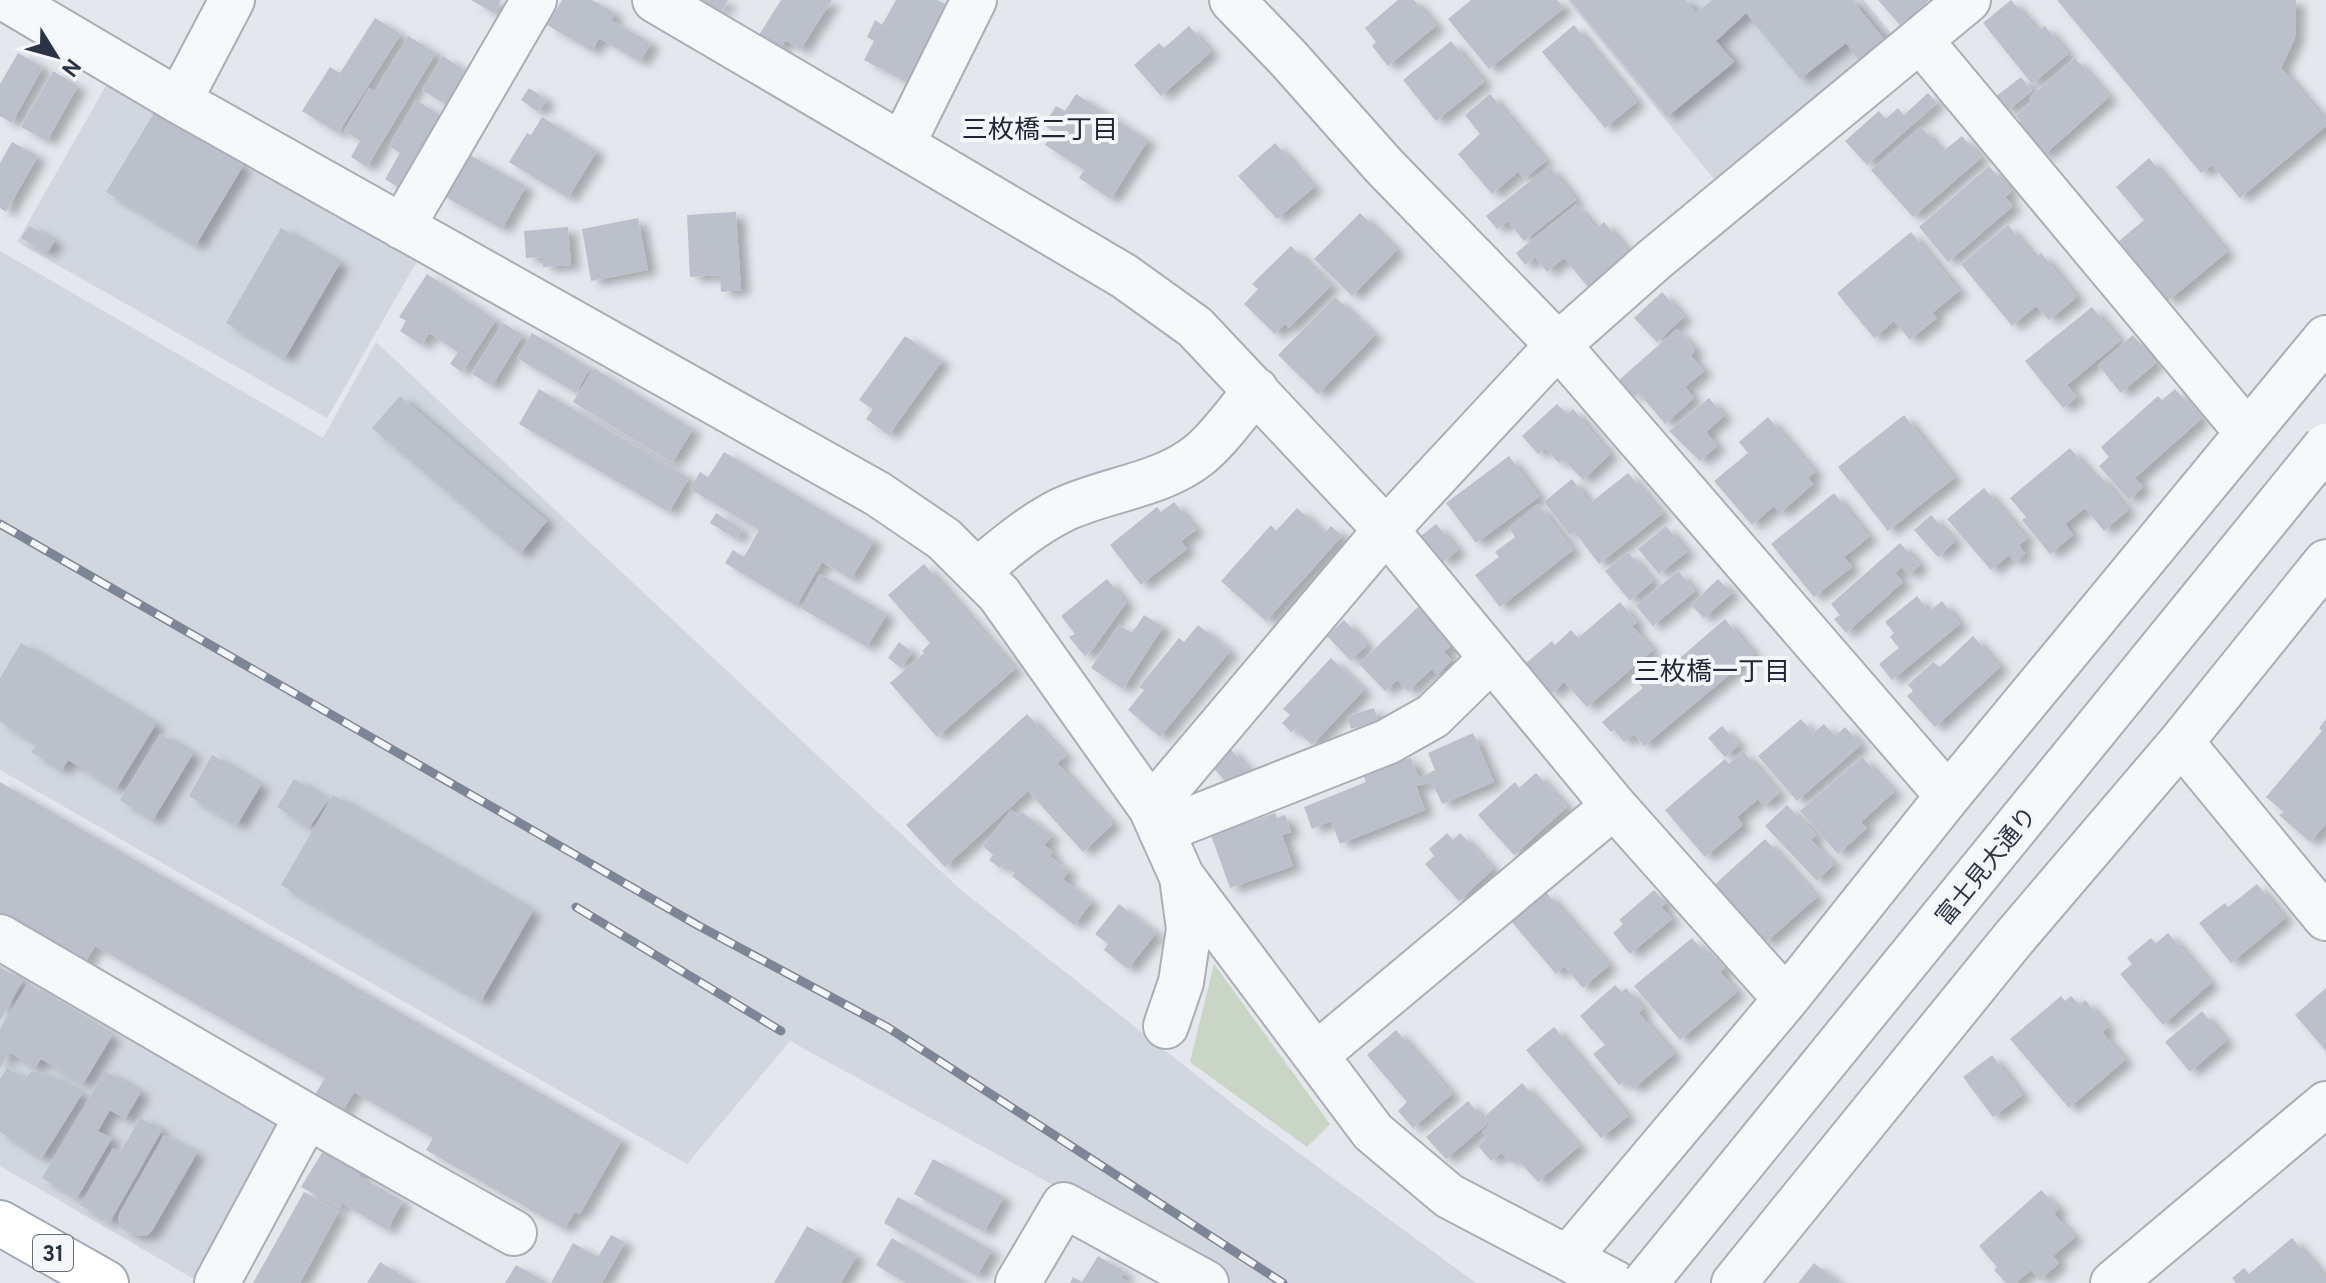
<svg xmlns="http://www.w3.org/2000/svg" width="2326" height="1283" viewBox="0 0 2326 1283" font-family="Overpass,'Noto Sans JP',sans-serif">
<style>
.built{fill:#d2d6de}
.green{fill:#c9d6c5}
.building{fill:#bbc0ca;filter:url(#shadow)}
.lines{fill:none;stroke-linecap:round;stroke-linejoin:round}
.minor-casing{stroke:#a9aeb7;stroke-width:48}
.tertiary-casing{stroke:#a9aeb7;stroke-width:48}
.primary-casing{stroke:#a3abb8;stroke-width:48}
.minor{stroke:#f7f8fa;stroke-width:44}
.tertiary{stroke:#f7f8fa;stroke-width:44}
.primary{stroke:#fff;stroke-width:44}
.rail-casing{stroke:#7d8696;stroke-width:9}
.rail{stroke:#f4f6f9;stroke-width:6;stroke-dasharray:18;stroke-linecap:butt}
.tertiary-bridge-casing{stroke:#a9aeb7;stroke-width:48;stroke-linecap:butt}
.tertiary-bridge{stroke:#f7f8fa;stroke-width:44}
.labels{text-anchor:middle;stroke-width:8;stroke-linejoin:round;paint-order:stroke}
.shield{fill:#f4f6f9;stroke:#676e7b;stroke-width:2}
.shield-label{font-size:22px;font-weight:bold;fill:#2b3445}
.street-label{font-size:24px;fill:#2b3445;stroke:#f4f6f9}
.neighbourhood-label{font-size:26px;fill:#1d2536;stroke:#f4f6f9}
</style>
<defs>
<filter id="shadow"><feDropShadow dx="9" dy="5" stdDeviation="4" flood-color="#0004"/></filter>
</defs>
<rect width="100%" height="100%" fill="#e4e7ec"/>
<!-- built -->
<path class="built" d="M1567,0H1864L1895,38L1718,184Z
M107,84L417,261L327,418L17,242Z
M0,251L323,438L376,342L961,890L1247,1115L1476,1283H1232L790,1041L687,1164L0,770Z
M0,958L279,1118L194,1279L0,1166Z"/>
<!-- green -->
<path class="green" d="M1214,964L1330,1124L1307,1147L1190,1062Z"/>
<!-- building -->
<path class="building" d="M471,0H501L494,13Z
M562,0H592L615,13L611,20L651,43L640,62L599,38L592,51L547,25Z
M701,0H728L721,12Z
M781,0H832L800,50L786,40L780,49L759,35Z
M896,0H937L946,5L906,82L864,60L874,41L867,37L875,20L882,25Z
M1398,0H1414L1436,26L1388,66L1372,46L1376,42L1365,28Z
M1471,0H1557L1564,8L1489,69L1448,19Z
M1570,0H1685L1696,13L1712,0H1852L1884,39L1858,59L1846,43L1800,79L1746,13L1716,41L1734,62L1667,117Z
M1878,0H1929L1900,25Z
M2011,0L2038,31L2045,26L2068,54L2032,84L1983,23Z
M2057,0H2296L2295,38L2281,68L2326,121V126L2240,198L2212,165L2201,173Z
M375,18L401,34L338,133L302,111L330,67L340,73Z
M1574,25L1637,102L1605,128L1542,52Z
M1189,26L1211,52L1161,96L1134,65L1159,43L1164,48Z
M408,36L436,53L367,167L351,157L360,141L344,131L369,88L375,92Z
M1451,41L1484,82L1436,121L1403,80Z
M18,53L43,67L12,123L0,116V84Z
M443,56L470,74L448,106L422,90Z
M2075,58L2109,97L2043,156L2015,125L2020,121L2016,116L2032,102L2029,98Z
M53,71L78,86L47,141L21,127Z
M2021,77L2032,91L2006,112L1995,97Z
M529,88L547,100L538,112L521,100Z
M1928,93L1937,103L1867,165L1845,141L1879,111L1886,119L1898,108L1904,115Z
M1076,94L1148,140L1111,199L1079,178L1084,170L1045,145L1054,132L1044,125L1056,106L1065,111Z
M1490,94L1546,161L1524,179L1518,172L1492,194L1458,154L1480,134L1465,115Z
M416,100L445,118L402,190L385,179L400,153L389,146Z
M154,113L243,166L196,245L106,192Z
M542,117L597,151L568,198L509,162L527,133L531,135Z
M1921,127L1942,152L1962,136L1981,158L1913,217L1871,170Z
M12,142L38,156L6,212L0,208V163Z
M1275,143L1314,187L1277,219L1238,176Z
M466,153L526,186L502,229L442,195Z
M2149,158L2227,252L2168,301L2119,241L2144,220L2116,187Z
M1549,166L1576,200L1524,241L1508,221L1497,229L1486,216Z
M1989,166L2011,192L2005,197L2013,206L1948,262L1919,227Z
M1576,204L1596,229L1604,222L1630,254L1589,288L1564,258L1547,272L1535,257L1525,265L1516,253Z
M736,212L741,290L721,292L720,275L690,277L687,215Z
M1360,213L1397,250L1352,296L1314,259Z
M638,218L648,270L591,281L582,229Z
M2008,225L2035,258L2041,253L2077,297L2049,320L2036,306L2012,326L1961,264Z
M29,226L55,241L47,253L21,238Z
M568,227L571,265L543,267V257L526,258L524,231Z
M281,228L340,263L285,358L226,323Z
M1911,232L1959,291L1932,313L1937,318L1910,340L1894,321L1874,338L1837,293Z
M1291,246L1331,286L1289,328L1285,324L1275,334L1244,304L1258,289L1252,284Z
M427,274L496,320L462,372L450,364L458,352L429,333L422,345L400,331L406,321L399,317Z
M1662,292L1684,317L1657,342L1634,318Z
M1335,297L1375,335L1318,394L1278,355Z
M2092,307L2120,341L2067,385L2077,397L2063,408L2025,361Z
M503,323L523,335L492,386L472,374Z
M1677,329L1695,349L1691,356L1704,371L1685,387L1694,398L1665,424L1639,393L1635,397L1619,380Z
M532,333L590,368L576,393L517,358Z
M2133,335L2156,363L2121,393L2098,365Z
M905,336L942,361L889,435L866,419L873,409L859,400Z
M594,368L693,429L672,463L573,402Z
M539,389L689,478L669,512L519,424Z
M2175,389L2201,419L2135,478L2143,487L2129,500L2099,466L2109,457L2101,447L2158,396L2162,400Z
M400,396L547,521L520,554L372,428Z
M1709,398L1724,416L1706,432L1717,446L1700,461L1669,431Z
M1557,404L1567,414L1573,409L1610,454L1583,480L1563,459L1559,463L1545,448L1538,454L1522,436Z
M1904,415L1954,478L1888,531L1838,467Z
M1768,417L1815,472L1808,478L1813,484L1780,513L1774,506L1752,525L1714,481L1748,453L1739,442Z
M2070,448L2095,478L2099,475L2128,510L2104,531L2085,508L2065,524L2073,535L2050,554L2022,520L2026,517L2010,498Z
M724,452L874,541L851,579L822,562L796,606L725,563L733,550L744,557L759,530L690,489L700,472L708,477Z
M1509,456L1539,497L1476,543L1446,503Z
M1628,473L1662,514L1599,564L1574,531L1570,535L1544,502L1572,479L1590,503Z
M1984,488L2027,539L2019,545L2025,554L2015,562L2009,555L1991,570L1947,519Z
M1834,493L1869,537L1844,557L1852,567L1814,597L1771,544Z
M1174,502L1196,530L1181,541L1187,549L1141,585L1110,545L1157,507L1161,512Z
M1538,504L1573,550L1500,607L1475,575L1499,557L1495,552L1515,537L1509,528Z
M1297,508L1325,533L1331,526L1342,536L1266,621L1221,581L1271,525L1276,531Z
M716,513L743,530L736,539L710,523Z
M1931,515L1955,541L1938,557L1914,530Z
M1436,524L1458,550L1443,562L1421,536Z
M1666,526L1687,552L1659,574L1638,549Z
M1900,543L1920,565L1909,575L1902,567L1895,573L1903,582L1846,633L1834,619L1840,615L1831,604Z
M1628,552L1653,581L1630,601L1605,571Z
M924,564L1015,669L937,737L890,683L924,653L922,651L930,643L888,595Z
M1678,571L1695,591L1653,626L1636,606Z
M820,574L887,614L867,647L801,608Z
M1107,579L1126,603L1093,649L1085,656L1069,637L1075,634L1061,616Z
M1718,579L1732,593L1704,618L1691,605Z
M1917,596L1929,612L1942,601L1960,624L1892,680L1879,664L1899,648L1890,637L1894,633L1885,622Z
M1620,602L1637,622L1632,626L1653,650L1587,707L1564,682L1551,694L1525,664L1552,641L1555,645L1571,630L1578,638Z
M1419,606L1454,643L1444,652L1452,660L1437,675L1432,669L1408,691L1397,680L1385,691L1359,664Z
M1144,615L1163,627L1123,689L1091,668L1119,625L1132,633Z
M1725,619L1754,654L1644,746L1634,734L1624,742L1614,730L1611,732L1602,722L1643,688L1638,683L1668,657L1673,664Z
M1344,620L1367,645L1351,661L1327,636Z
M1198,625L1230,651L1160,737L1128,710L1144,690L1139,687L1179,638L1184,642Z
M1973,636L2000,667L1935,727L1907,696L1913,691L1908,685L1933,662L1940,667Z
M899,642L912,652L901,668L888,658Z
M21,643L156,724L116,789L68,760L62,770L31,752L37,744L0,722V678Z
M1331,658L1364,690L1312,745L1295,729L1291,732L1282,723L1290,715L1283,709Z
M1374,708L1378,721L1351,729L1347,716Z
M1027,714L1066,756L1057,763L1113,824L1083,852L1028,791L945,867L906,825Z
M1801,719L1813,733L1824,724L1835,736L1845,727L1861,745L1797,801L1758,756Z
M2326,719V824L2310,842L2279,815L2284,812L2266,797L2322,731L2319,728Z
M1722,726L1739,745L1725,757L1708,738Z
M1473,733L1494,782L1442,804L1432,782L1416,786L1425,810L1340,844L1331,821L1312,829L1304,807L1366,782L1361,770L1402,754L1404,760L1411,758L1419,778L1435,770L1428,753Z
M160,734L193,754L153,820L120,800Z
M1228,747L1249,770L1226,782L1210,764Z
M1743,751L1779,793L1764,806L1758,799L1737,817L1743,825L1705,857L1665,810L1725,759L1729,764Z
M212,755L261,785L237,825L189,796Z
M1862,757L1894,792L1861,822L1867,828L1838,854L1800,811Z
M1536,773L1567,807L1514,855L1478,815L1515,782L1519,788Z
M294,779L328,800L309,828L277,807Z
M0,782L622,1140L580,1214L575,1212L564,1229L426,1150L433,1138L354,1092L341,1114L313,1098L325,1078L95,946L82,968L0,921Z
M333,795L533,911L481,1001L281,885Z
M1787,805L1816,835L1811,840L1834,864L1817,881L1765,826Z
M1011,810L1018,816L1022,812L1052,836L1044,845L1053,852L1050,856L1069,871L1063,879L1092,902L1074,925L1012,876L1015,873L1004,864L1000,868L989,860L993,855L983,846Z
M1275,813L1277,818L1285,815L1291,832L1282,835L1293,866L1230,888L1211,835Z
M1447,833L1453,840L1460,833L1493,869L1459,901L1425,864L1434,856L1429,849Z
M1765,839L1817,897L1765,943L1713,886Z
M2257,884L2285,918L2231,963L2199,923L2225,903L2228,907Z
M1654,890L1666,903L1661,907L1672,919L1630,954L1613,933L1623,924L1619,920Z
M1546,892L1609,965L1583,988L1564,966L1556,974L1511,921Z
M1119,904L1156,933L1128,969L1104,950L1108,944L1095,934Z
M2168,933L2211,983L2163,1025L2120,974L2132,964L2127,958L2151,938L2156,943Z
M1692,938L1705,953L1709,950L1725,968L1720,972L1737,992L1680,1040L1634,986Z
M0,967L23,981L0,1020Z
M27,984L112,1036L83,1084L41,1059L35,1068L9,1052L0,1068V1029Z
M1615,985L1622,992L1626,988L1643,1009L1639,1013L1674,1054L1633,1089L1625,1080L1619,1085L1593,1054L1605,1045L1580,1016Z
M2326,988V1051L2295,1015Z
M2061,996L2065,1001L2071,996L2080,1005L2085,1000L2108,1027L2102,1032L2125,1060L2069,1108L2010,1039Z
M2202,1011L2226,1041L2190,1072L2165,1042Z
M1554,1027L1628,1116L1601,1138L1526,1050Z
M1396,1030L1452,1094L1413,1128L1398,1111L1407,1102L1367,1055Z
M1992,1055L2022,1095L1993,1117L1963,1077Z
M7,1068L25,1079L32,1071L51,1076L82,1094L42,1158L0,1132V1079Z
M105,1071L141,1092L125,1119L110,1110L98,1131L112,1138L77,1198L42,1178Z
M1522,1083L1579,1146L1538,1182L1515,1157L1510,1162L1501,1153L1491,1161L1478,1146L1487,1137L1482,1132L1491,1124L1484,1117Z
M1468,1101L1487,1124L1446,1159L1426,1137Z
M140,1118L162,1130L110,1222L80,1205L113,1148L120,1153Z
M164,1135L197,1153L152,1231L148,1235L136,1236L121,1228L118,1218L120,1212Z
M325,1148L362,1169L359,1176L403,1201L387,1230L342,1203L339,1208L301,1187Z
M933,1159L1004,1197L984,1232L914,1194Z
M2041,1190L2059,1209L2054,1214L2075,1237L2053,1256L2059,1263L2040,1280L2031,1270L2016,1283H2006L1994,1270L1997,1267L1979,1246Z
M304,1192L339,1211L300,1283H253Z
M898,1197L992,1250L977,1276L884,1223Z
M807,1226L857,1255L841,1283H774Z
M611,1235L625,1242L602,1283H551L573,1243L598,1257Z
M892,1238L964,1281L962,1283H906L876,1265Z
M2292,1238L2326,1278V1283H2236L2232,1278L2244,1268L2249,1274Z
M1098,1256L1125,1272L1121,1278L1131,1283H1070L1073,1277L1082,1282Z
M380,1262L415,1283H367Z
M1814,1263L1840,1283H1798Z
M516,1265L548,1283H505Z"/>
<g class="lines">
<!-- minor casing -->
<g class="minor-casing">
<path id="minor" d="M8,0L179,101L878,494L944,539L999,594L1151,808L1182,877L1373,1132L1449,1196L1615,1283
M655,0L902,145L974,0
M1920,40L2247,432
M179,101L232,0
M902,145L1124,276L1195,327L1386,530L1614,806L1786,999
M402,227L534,0
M1558,345L1948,796
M977,571C1004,549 1030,526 1062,510C1106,489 1160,486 1199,455C1219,439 1239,410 1256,390
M2181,742L2326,918
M1151,808L1386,530L1558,345L1655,259L1968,0
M1161,831L1387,742L1433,716L1492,658
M0,937L307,1116L514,1233
M1166,1026L1181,982L1189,929L1182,877
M1316,1055L1614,806
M1568,1258L1786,999L1948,796L2326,338
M217,1283L307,1116
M1018,1283L1064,1205L1206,1283
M1734,1283L2013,939L2181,742L2326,562
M2113,1283L2326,1104"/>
</g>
<!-- tertiary casing -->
<g class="tertiary-casing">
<path id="tertiary" d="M1232,0L1288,58L1384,166L1558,345"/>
</g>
<!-- primary casing -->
<g class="primary-casing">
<path id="primary" d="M0,1223L106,1283"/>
</g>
<!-- minor -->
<use href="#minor" class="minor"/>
<!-- tertiary -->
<use href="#tertiary" class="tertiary"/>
<!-- primary -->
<use href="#primary" class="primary"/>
<!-- rail casing -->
<g class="rail-casing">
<path id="rail" d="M0,524L699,926L887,1027L1283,1283
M576,907L781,1031"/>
</g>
<!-- rail -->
<use href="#rail" class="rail"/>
<!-- tertiary-bridge casing -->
<g class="tertiary-bridge-casing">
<path id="tertiary-bridge" d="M1645,1283L2326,446"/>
</g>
<!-- tertiary-bridge -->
<use href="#tertiary-bridge" class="tertiary-bridge"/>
</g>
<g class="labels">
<!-- shield labels -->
<rect class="shield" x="33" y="1235" width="40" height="36" rx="6"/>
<g class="shield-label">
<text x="53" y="1261">31</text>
</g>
<!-- street labels -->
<g class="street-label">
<text transform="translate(1986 866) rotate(-51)" y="8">富士見大通り</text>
</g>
<!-- neighbourhood labels -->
<g class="neighbourhood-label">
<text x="1040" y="138">三枚橋二丁目</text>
<text x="1712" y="680">三枚橋一丁目</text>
</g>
</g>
<!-- north arrow -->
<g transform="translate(56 56) rotate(127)" stroke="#f4f6f9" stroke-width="6" paint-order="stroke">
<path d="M0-6L14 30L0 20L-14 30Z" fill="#2b3445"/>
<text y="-12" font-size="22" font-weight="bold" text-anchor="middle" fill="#2b3445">N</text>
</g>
</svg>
